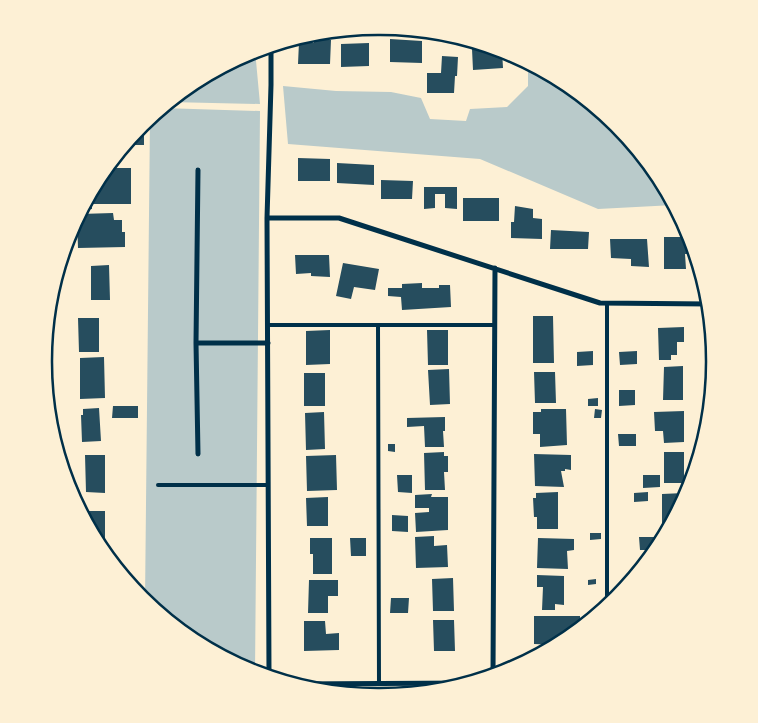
<svg xmlns="http://www.w3.org/2000/svg" width="758" height="723" viewBox="0 0 758 723" font-family="Cabin,sans-serif">
<style>
.green{fill:#b9caca}
.building{fill:#264d5e}
.lines{fill:none;stroke-linecap:round;stroke-linejoin:round}
.service{stroke:#003049;stroke-width:4}
.minor{stroke:#003049;stroke-width:5}
.rim{fill:none;stroke:#003049;stroke-width:2.5}
</style>
<rect width="100%" height="100%" fill="#fdf0d5"/>
<!-- green -->
<path class="green" d="M255,50L260,104L169,102L193,83Z
M528,63L565,83L616,125L658,175L674,205L598,209L480,159L288,144L283,86L336,91L391,92L421,98L430,119L466,121L470,109L507,107L528,86Z
M162,108L260,111L255,672L193,640L145,601L150,118Z"/>
<!-- building -->
<path class="building" d="M314,39L331,40L330,64H298L299,42L314,43Z
M390,39L422,41V63L390,62Z
M369,43V66L341,67V44Z
M495,48L502,50L503,68L473,70L472,49Z
M442,56L458,57L457,76H455L454,93H427V73H441Z
M142,124H144V145H129V140Z
M298,158L330,159V181H298Z
M337,163L374,165V185L337,183Z
M106,168H131V204H92V209L82,210L92,190H96L95,186Z
M381,180L413,181L412,199H381Z
M424,187H457V209L445,208V194H435V208L424,209Z
M463,198H499V221H463Z
M515,206L533,209V218L542,219V239L511,238V222H514Z
M113,213L114,220H122V232H125V247L78,248L77,218L80,214Z
M551,230L589,232L588,249H550Z
M664,237H689L690,254H685L686,269H664Z
M610,239H647L649,267L631,266V259L611,258Z
M295,255H329L330,277L311,276V273L296,274Z
M343,263L379,269L375,290L354,287L351,299L336,296Z
M109,265L110,300H91V266Z
M422,283V288H439V285H450L451,307L402,310L401,297L388,296V288H402V284Z
M533,316H553L554,363H533Z
M78,318H99V352H79Z
M684,327V342H677V355H671V360H659L658,328Z
M330,330V364L306,365V331Z
M427,330H448V365H428Z
M593,351V365L577,366V352Z
M637,351V364L620,365L619,352Z
M104,357L105,398L80,399V358Z
M683,366V400H663L664,367Z
M449,369L450,404L430,405L428,370Z
M534,372H555L556,403H535Z
M304,373H325V406H304Z
M619,390H635V405L619,406Z
M598,398V406H588V399Z
M113,406H138V418H112Z
M99,408L101,441L82,442L81,415H83V409Z
M541,409H566L567,445L540,447V434H533V412H541Z
M595,409L602,410L601,418H594Z
M684,411V442L664,443L663,431H655L654,412Z
M324,412L325,449L306,450L305,413Z
M445,417V431H443L444,447H425L424,426L407,427V418Z
M618,434H636V446H619Z
M388,444H395V452L388,451Z
M444,452V456H448V472H444L445,490H425L424,453Z
M664,452H684V483H664Z
M534,454L571,455V470L565,469V471H561L564,487L535,486Z
M85,455H105V493L86,492Z
M336,455L337,490L307,491L306,456Z
M397,475H412V493L398,492Z
M643,475H660V487L643,488Z
M558,492V529H537V517H534L533,498H536V493Z
M648,492V501L634,502V493Z
M684,493V499L670,525H662V494Z
M432,494L431,497H448V530L416,532L415,513L429,512V508H415V495Z
M328,497V526H307L306,498Z
M86,511H105V539H96L86,522Z
M392,515L408,516V532L392,531Z
M590,533H601V539L590,540Z
M434,536V546L447,545L448,567L416,568L415,537Z
M639,537H663L656,550H640Z
M310,538H332V574H313V554H310Z
M350,538H366V556H351Z
M538,538L574,539V550L567,551L568,569L537,568Z
M537,575L564,576V605L555,604V610H542L543,587H537Z
M453,578L454,611H433L432,579Z
M596,579V584L588,585V580Z
M309,580H338V596H328V613H308Z
M391,598H409L408,613H390Z
M534,616H580V628L557,645L534,644Z
M433,620H454L455,651H434Z
M304,621H325L326,634L339,633V650L304,651Z"/>
<g class="lines">
<!-- service -->
<path class="service" d="M607,303V606
M268,325H495
M378,325L379,684
M158,485H268"/>
<!-- minor -->
<path class="minor" d="M198,170L196,343L198,454
M267,218H339L600,303L709,304
M196,343H268
M493,676L495,268
M270,677L269,673L267,218L271,85V46
M293,684L469,683"/>
</g>
<!-- crop -->
<path d="M0 0H758V723H0ZM378 35H380A326 326 0 0 1 706 361V362A326 326 0 0 1 380 688H378A326 326 0 0 1 52 362V361A326 326 0 0 1 378 35Z" fill="#fdf0d5" fill-rule="evenodd"/>
<path class="rim" d="M378 35H380A326 326 0 0 1 706 361V362A326 326 0 0 1 380 688H378A326 326 0 0 1 52 362V361A326 326 0 0 1 378 35Z"/>
</svg>
